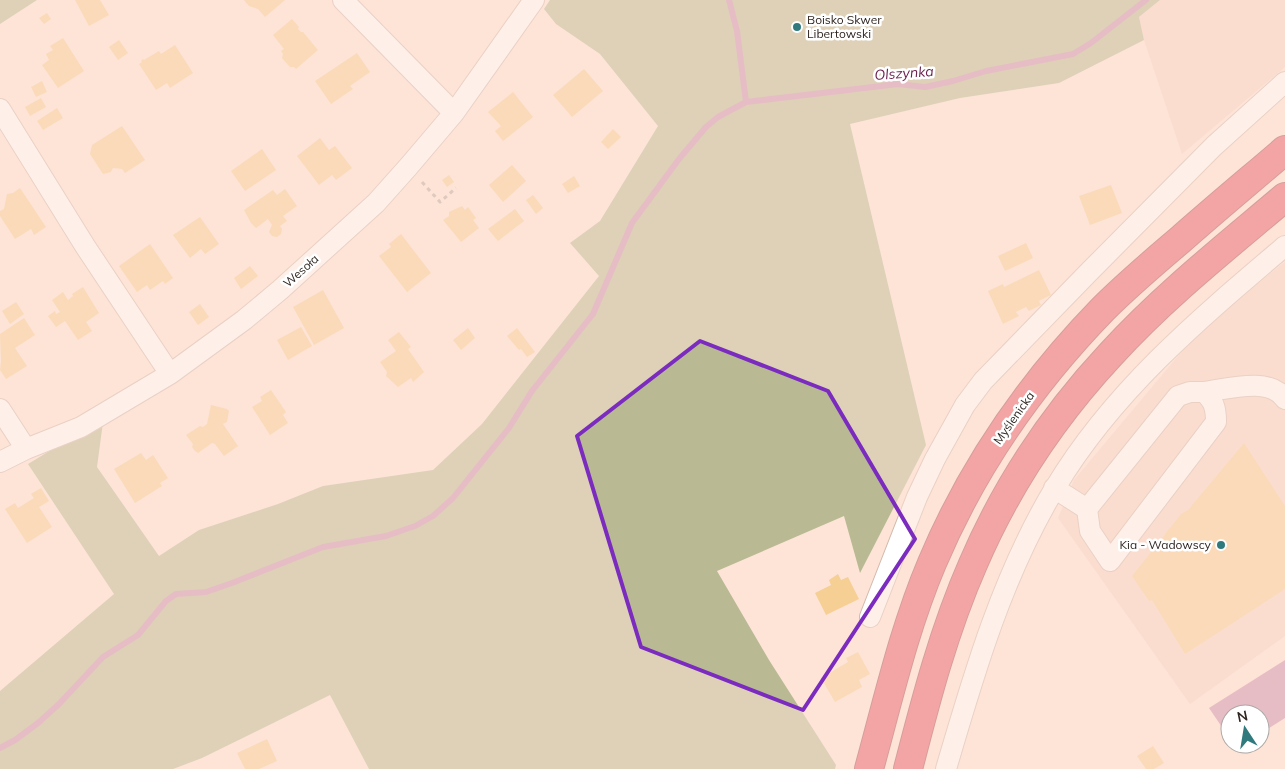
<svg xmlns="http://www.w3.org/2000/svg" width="1285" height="769" viewBox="0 0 1285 769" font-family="Mulish,sans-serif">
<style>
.built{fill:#f5d5c6}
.green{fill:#b9ba93}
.water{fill:#cc8eaf}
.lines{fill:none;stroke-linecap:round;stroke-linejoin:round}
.stream{stroke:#cc8eaf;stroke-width:6}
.building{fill:#f6cf94}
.minor-casing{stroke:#d2baae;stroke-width:22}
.highway-casing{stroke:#a74850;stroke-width:30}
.path{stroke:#bda99f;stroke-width:3;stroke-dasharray:4 4;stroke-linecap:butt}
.minor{stroke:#fff;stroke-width:20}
.highway{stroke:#e75a6a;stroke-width:28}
.marked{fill:none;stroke:#7b2cbf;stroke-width:4;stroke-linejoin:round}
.poi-dot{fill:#307a7e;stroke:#fff;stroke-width:2}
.labels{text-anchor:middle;stroke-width:5;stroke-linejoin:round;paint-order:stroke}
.poi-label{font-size:12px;fill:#2f2621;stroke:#fff;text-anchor:start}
.street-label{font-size:12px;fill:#2f2621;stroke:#fff}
.water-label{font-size:14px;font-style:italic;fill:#6c2350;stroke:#fff}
</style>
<rect width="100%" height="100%" fill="#fde4d7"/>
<!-- built -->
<path class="built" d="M1160,0H1285V67L1182,154L1144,40L1139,17Z
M1285,262V636L1190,704L1058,518L1074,480L1204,325Z"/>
<!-- green -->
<path class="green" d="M0,0H37L0,24Z
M550,0H1160L1139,17L1144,40L1059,83L960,98L850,124L926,445L860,573L844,516L717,571L769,660L836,765L835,769H369L330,695L202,758L173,769H0V691L114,594L28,464L61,444L103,422L97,467L159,556L199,530L278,504L323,486L433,470L482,424L599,276L570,243L600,221L658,126L600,54L556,24L544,9Z"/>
<!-- water -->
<path class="water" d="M1285,660V718L1260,734V714H1230V739L1209,708Z"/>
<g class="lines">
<!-- stream -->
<path class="stream" d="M729,0L737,31L746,102
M0,748L15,740L38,723L59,704L103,657L138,635L166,601L176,594L206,592L232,583L323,547L386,536L415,526L433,516L453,498L509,428L532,391L593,314L632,223L679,159L706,127L718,117L746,102L898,84L925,87L953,81L986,71L1073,54L1091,43L1146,0"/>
</g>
<!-- building -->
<path class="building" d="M75,0H100L109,15L89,26Z
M244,0H285L265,17L258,9L249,6Z
M47,13L51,19L44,24L39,18Z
M292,19L299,27L298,29L301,32H303L318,50L296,69L294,67H290L282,58L283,54L281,51L284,49L273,35Z
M63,38L84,71L58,88L42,65L49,60L46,54L53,50L50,46Z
M119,40L128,53L118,60L109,47Z
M175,45L193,73L170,88L167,83L156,90L139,64L142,62L141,61L143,59L144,60L159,51L161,54Z
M357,53L370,72L350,86L353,89L331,104L315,81Z
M584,69L603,91L572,117L553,95Z
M42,81L47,92L36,97L31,87Z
M513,92L533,117L503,141L495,131L501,126L488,112Z
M41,98L46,107L30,116L25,107Z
M57,108L63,118L43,130L37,121Z
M122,126L145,160L125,173L122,169L113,168L111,172L103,174L90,154L92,145Z
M613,129L621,137L608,149L601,142Z
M320,138L329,150L335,146L352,168L336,180L332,175L319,185L297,156Z
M262,149L276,170L245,191L231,171Z
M512,165L526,181L503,202L489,185Z
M449,175L454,182L447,187L442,180Z
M574,176L580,186L568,193L562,184Z
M1111,185L1122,213L1090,225L1079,196Z
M20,188L46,227L34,235L31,229L15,239L0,216V211L4,209L7,194L13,193Z
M285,189L297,206L283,216L287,221L280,226L282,229L281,234L277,237L272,236L269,232L272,225L268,219L256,228L251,223L244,210L273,190L277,195Z
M533,195L543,208L536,214L526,200Z
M462,206L465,210L468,207L476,218L473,220L479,228L461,242L443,220L449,216V212Z
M515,209L524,221L498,241L488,229Z
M200,217L219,244L205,254L201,249L190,258L173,235Z
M401,234L431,273L407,292L379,256L391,247L389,244Z
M1026,243L1033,258L1005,271L998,256Z
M150,244L173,278L165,284L163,281L150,290L147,285L137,292L119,266Z
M250,266L258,276L241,289L234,278Z
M1039,270L1051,295L1039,301L1041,305L1029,311L1026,307L1016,312L1019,316L1003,324L988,291L1003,284L1004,287Z
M83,287L99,313L86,322L92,331L78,340L65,321L56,327L48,316L55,311L56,314L60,312L52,300L63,292L68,300L73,296L72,294Z
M323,290L344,328L314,345L293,307Z
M16,302L24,314L10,324L2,311Z
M200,304L209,317L198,325L189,312Z
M24,318L35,335L15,348L27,366L6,379L0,370L1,361L0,334Z
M301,327L312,346L288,360L277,340Z
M468,328L475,338L461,350L453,340Z
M517,328L535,352L527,357L521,349L519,350L507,336Z
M399,332L411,347L408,349L424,372L413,382L411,378L398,387L386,376L387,372L380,362L396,351L388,340Z
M271,390L286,412L283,415L288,423L270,435L252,407L262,401L260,397Z
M211,405L227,409L229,411L227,422L223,424L238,446L224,456L215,444L212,443L198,453L195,451L192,447L193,444L186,435L200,426L203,427L207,424Z
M1244,443L1285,506V589L1185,654L1152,600L1149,601L1132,576L1181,514L1188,510Z
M141,453L146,460L153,455L168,478L160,483L162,486L135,503L114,469Z
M41,488L49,501L39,507L52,527L27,543L5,509L15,503L18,508L34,498L31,494Z
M838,574L841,580L848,577L859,599L826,615L815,593L831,585L829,580Z
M858,652L870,674L859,680L862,687L835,702L821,678L848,662L846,658Z
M267,739L277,761L259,769H245L237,753Z
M1153,746L1164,763L1154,769H1146L1137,756Z"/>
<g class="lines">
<!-- minor casing -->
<g class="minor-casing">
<path id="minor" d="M343,0L454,113
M0,109L85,246L170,374
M1190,392H1204C1214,401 1216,408 1216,422L1110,561L1090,531L1087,509L1178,396Z
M1204,392C1228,389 1270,376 1285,399
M0,409L26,449
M0,462L26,449L81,427L170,374L244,320L280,290L376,203L409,166L454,113L534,0
M1054,488L1087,509
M870,617L917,497L935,459L965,405L983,381L1088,273L1214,146L1285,82
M946,769C974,673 1003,574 1055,488C1113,391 1200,318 1285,246"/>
</g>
<!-- highway casing -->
<g class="highway-casing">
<path id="highway" d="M869,769C888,700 904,629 932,563C972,468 1031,383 1103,309C1127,285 1154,262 1180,240C1215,209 1250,180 1285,150
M908,769C926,699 944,630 973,564C1006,487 1054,415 1111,354C1164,296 1226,247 1285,197"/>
</g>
<!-- path -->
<path class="path" d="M422,182L440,202L456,188"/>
<!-- minor -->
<use href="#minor" class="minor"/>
<!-- highway -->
<use href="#highway" class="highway"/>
</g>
<!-- marked area -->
<path d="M0 0H1285V769H0ZM700,341L828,391L915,539L803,710L641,647L577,436Z" fill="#fde4d7" fill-opacity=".55" fill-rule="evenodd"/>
<path class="marked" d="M700,341L828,391L915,539L803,710L641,647L577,436Z"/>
<!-- markers -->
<g class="poi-dot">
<circle cx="797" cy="27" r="5"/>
<circle cx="1221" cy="545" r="5"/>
</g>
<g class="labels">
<!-- poi labels -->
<g class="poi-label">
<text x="807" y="24">Boisko Skwer<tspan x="807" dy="14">Libertowski</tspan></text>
<text x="1211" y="549" text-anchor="end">Kia - Wadowscy</text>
</g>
<!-- street labels -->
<g class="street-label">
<text transform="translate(301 271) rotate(-42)" y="4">Wesoła</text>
<text transform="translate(1014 418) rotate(-55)" y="4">Myślenicka</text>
</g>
<!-- water labels -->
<g class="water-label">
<text transform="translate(904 73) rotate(-4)" y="5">Olszynka</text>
</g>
</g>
<!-- north arrow -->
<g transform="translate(1245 729) rotate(348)"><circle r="24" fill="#ffffff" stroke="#aca8a6"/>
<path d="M0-4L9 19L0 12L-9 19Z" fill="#307a7e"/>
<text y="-8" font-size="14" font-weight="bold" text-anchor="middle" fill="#2f2621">N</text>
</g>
</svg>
